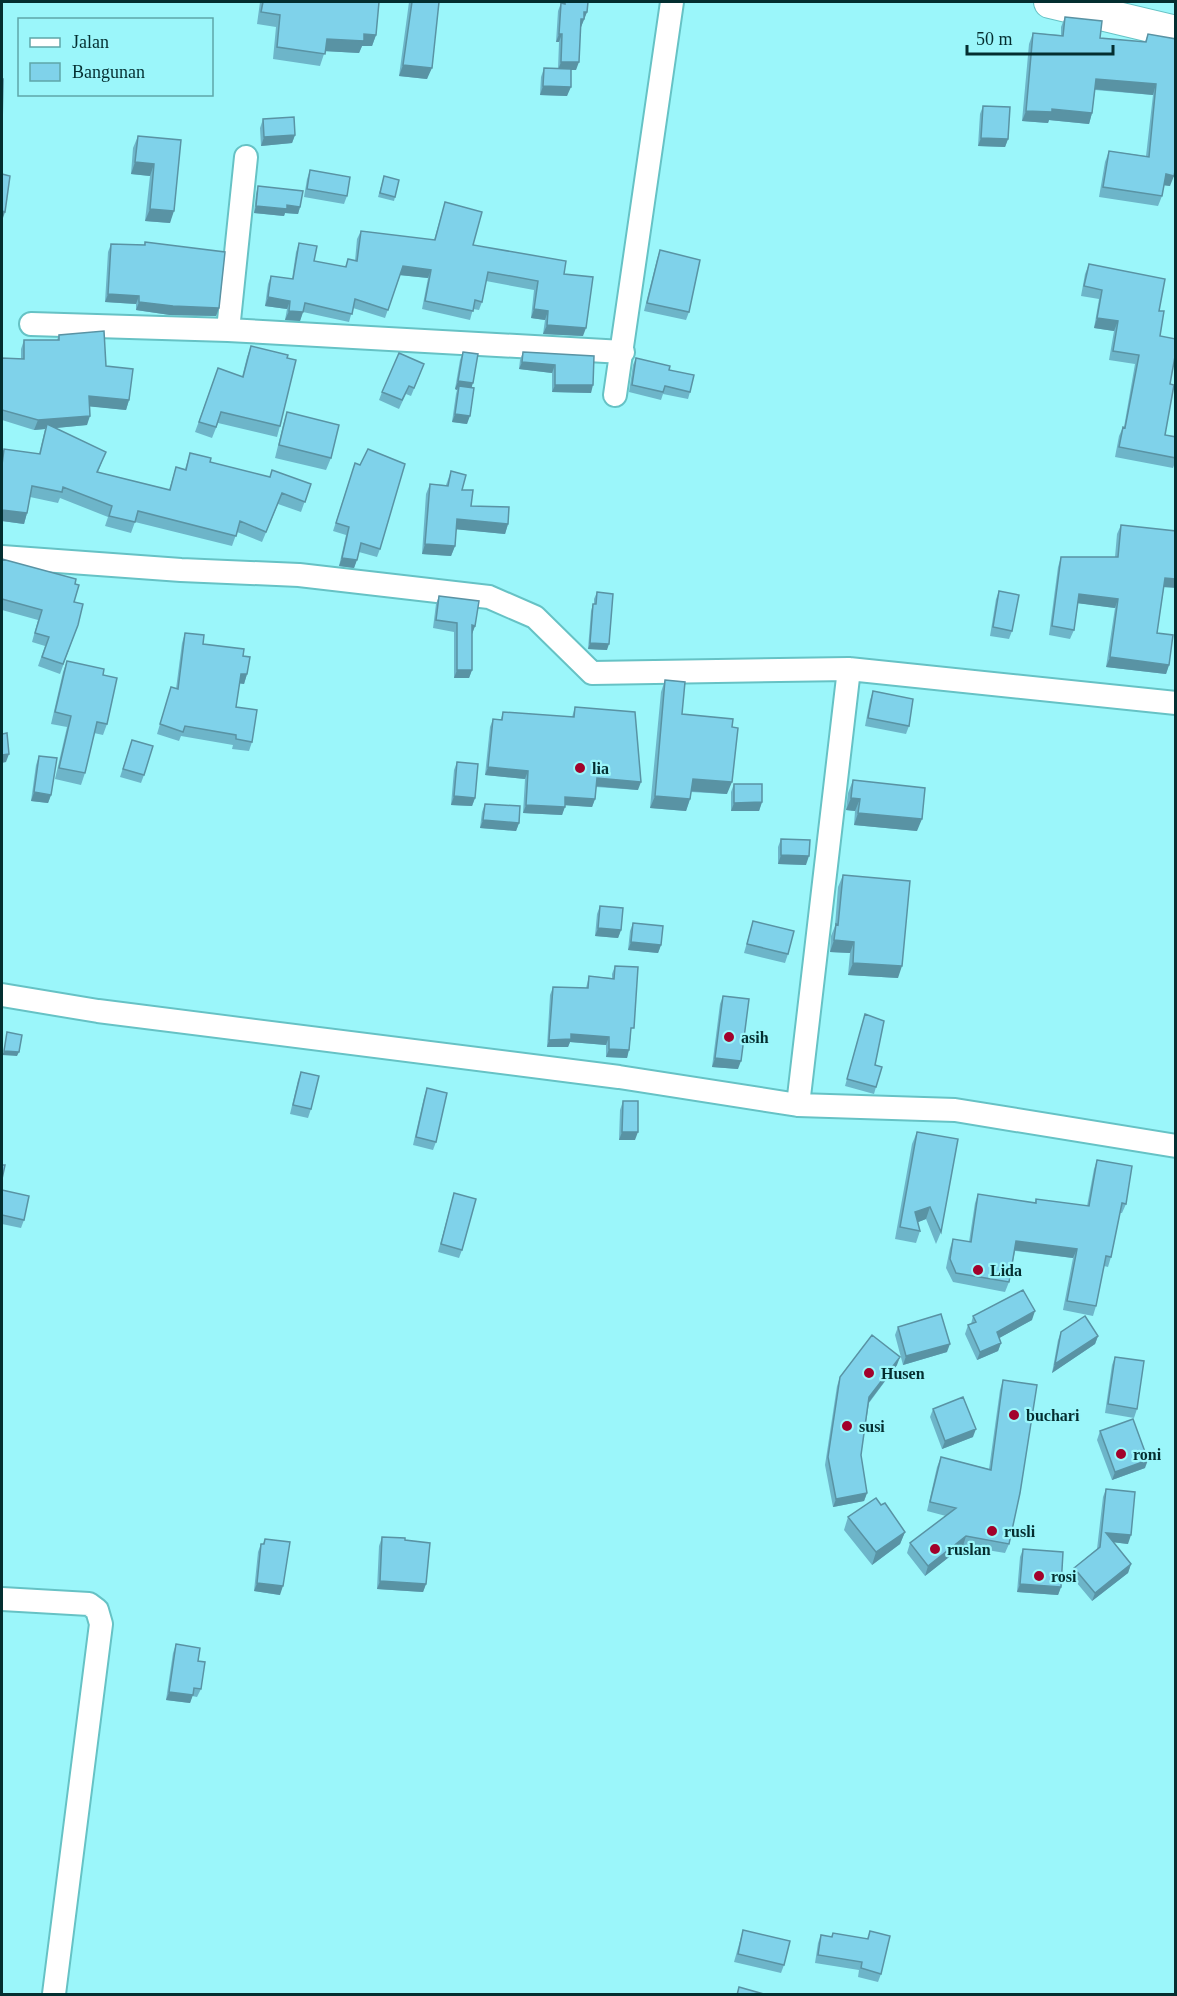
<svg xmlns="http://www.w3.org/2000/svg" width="1177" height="1996" viewBox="0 0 1177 1996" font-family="Georgia,serif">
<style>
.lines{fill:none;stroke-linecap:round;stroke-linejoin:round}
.street-casing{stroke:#66c2c5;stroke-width:26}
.secondary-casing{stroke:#66c2c5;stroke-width:34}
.street{stroke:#fff;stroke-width:22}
.secondary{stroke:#fff;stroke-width:32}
.wall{fill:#6db5c9}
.shaded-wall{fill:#5993a4}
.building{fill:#7fd2ea;stroke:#5993a4;stroke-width:1.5}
.poi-dot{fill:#a2022b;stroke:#9bf6fa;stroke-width:2}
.labels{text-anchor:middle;stroke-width:4.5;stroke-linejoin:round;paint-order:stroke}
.poi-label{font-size:16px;font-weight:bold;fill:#042e30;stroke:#9bf6fa;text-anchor:start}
</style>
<rect width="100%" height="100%" fill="#9bf6fa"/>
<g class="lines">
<!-- street casing -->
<g class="street-casing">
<path id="street" d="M31,324L228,330L623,352
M228,330L246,157
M615,395L672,2
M2,557L181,570L299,575L489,597L535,617L592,673L849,669L1176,703
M2,995L98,1011L619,1077L798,1105L955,1110L1176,1146
M798,1105L849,669
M2,1599L89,1604L97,1610L101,1624L54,1994"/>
</g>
<!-- secondary casing -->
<g class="secondary-casing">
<path id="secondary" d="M1050,2L1176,32"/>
</g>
<!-- street -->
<use href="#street" class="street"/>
<!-- secondary -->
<use href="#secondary" class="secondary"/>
</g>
<!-- wall -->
<path class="wall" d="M260,2H379L376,35L372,46H362L359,53L325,51L320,66L273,59L276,27L257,24Z
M409,2H439L427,79L399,76Z
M563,2H588L587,12L581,27L576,70H571L567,96L540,95L541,77L544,68L558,69L559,42H556L558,11L561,3H563Z
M1065,17L1100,38L1145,42L1148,34L1170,186L1164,185L1162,196L1158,206L1099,197L1105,162L1109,151L1146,156L1153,95L1095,90L1092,113L1089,124L1049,120L1048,123L1022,121L1029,44L1033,33L1061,35V27Z
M983,106L1008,139L1005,147L978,146L980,114Z
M263,119L295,135L292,143L261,146L260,128Z
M138,136L181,140L170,223L145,221L150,176L131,174L133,148Z
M310,170L347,196L344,204L304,197L307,179Z
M384,176L395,197L394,201L378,197Z
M258,186L300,207L298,214L285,213L284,216L254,213L256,194Z
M445,202L473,245L564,274L583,336L543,334L545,320L531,318L534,290L486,281L482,302L479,310L473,309L470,320L422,309L428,278L400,275L385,318L353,308L349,322L303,312L300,321L285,320L287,309L265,306L268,284L271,276L292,279L296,252L299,243L314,261L345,267L348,259L355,261L357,239L361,231L434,240Z
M145,242L219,308L216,316L170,315L136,310V304L105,302L108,252L111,244L144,245Z
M660,250L689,312L686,320L644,311L657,259Z
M1089,264L1159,311L1160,336L1170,384L1165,435L1176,437V460L1173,468L1115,457L1119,436L1123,427H1124L1135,364L1109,360L1114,331L1094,328L1099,299L1081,296L1085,274Z
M59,335L106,366L129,400L126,410L89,406L87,425L55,428L102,462L98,472L169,490L176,467L185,469L190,453L210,462L270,477L311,484L301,512L278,504L262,542L237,532L232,546L135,522L131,533L105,526L108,517L60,498L58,503L30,497L27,513L24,524L2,521V456L4,449L39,454L45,429L34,430L2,420V358L21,359V349L24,340H57Z
M251,346L280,426L277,437L218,423L212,438L195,432L218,368L242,377L247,357Z
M463,352L472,387L467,424L452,422L456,394L457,390L455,389L460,360Z
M523,352L594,356L591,393L552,392V373L519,369L520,360Z
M636,358L690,392L688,399L663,394L661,400L629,392L633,365Z
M421,372L411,396L406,394L399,409L379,400L382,392Z
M287,412L331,458L326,470L275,458L283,425Z
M355,463L380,549L377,557L359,552L354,568L339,566L346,535L333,531Z
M451,471L471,506L508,524L505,534L456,529L455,546L451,556L422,554L426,494L430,484L446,485Z
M1121,525L1164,587L1157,633L1169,665L1166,674L1106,667L1115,608L1078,603L1074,630L1070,639L1049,635L1058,567L1061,557H1115L1117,534Z
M2,559L75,584L74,602L78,625L60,674L38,666L45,646L32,642L38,620L2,610Z
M999,591L1012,631L1009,639L990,636L996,599Z
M597,592L607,650L588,649L591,611L593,604H594V599Z
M439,596L475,626L472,634V670L469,678H454V632L433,628L436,604Z
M185,633L203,644L243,656L247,674L244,684L239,683L236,707L252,742L249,751L232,749L233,745L181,736L179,741L157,734L171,687L176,689L182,643Z
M67,661L103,675L107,724L103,735L94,733L85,773L81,785L55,779L67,727L51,724L63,672Z
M665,680L682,714L727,794L691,792L690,799L686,811L650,808L661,692Z
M873,691L909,726L906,734L865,726L870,700Z
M575,707L638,790L596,787L595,799L592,807L565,805L562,815L523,813L525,779L485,775L490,727L493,719H501L503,712L572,717Z
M132,740L144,775L141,783L120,777Z
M39,756L51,795L48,803L31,801L36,765Z
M457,762L475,798L472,806L451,805L454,770Z
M853,780L917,831L854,825L855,811L846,810L848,793Z
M734,784L762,802L759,811H731V792Z
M485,804L519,823L516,831L480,828L482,812Z
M781,839L806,865L778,864V847Z
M843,875L898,978L848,975L850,953L830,952L831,936L835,926L838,887Z
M600,906L621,930L618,938L595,936L597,914Z
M753,921L788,954L785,963L744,953Z
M633,923L661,945L658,953L628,950L630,931Z
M615,966L631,1036L627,1058L606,1057V1045L570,1042L568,1047H547L550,995L553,987L586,988L589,976L612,978V974Z
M723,996L738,1069L712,1067L720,1004Z
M865,1014L875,1065L876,1087L874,1094L845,1086Z
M301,1072L311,1109L308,1118L290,1114L298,1080Z
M427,1088L436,1142L433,1150L413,1145L424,1097Z
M623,1101L635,1140H619L620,1110Z
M917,1132L941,1232L936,1244L926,1219L918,1222L920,1231L916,1243L895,1239L912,1144Z
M1097,1160L1126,1204L1122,1213H1120L1111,1257L1108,1267L1104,1266L1096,1306L1093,1316L1063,1310L1073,1258L1015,1251L1009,1282L1005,1292L953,1282L946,1268L950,1248L953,1239L969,1242L975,1203L978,1194L1035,1203L1036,1199L1087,1206L1094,1169Z
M2,1190L24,1220L21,1228L2,1224Z
M454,1193L462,1250L459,1258L438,1252Z
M973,1316L1032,1320L999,1338L1001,1343L998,1351L977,1360L965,1334L968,1325L971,1324Z
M898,1327L947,1352L903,1365L895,1335Z
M1061,1332L1098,1336L1095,1344L1052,1373L1058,1340Z
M1115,1357L1137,1409L1134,1418L1105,1413L1112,1365Z
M897,1365L869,1403L861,1455L867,1493L864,1501L833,1507L825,1465L837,1386L840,1377Z
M1003,1380L1009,1544L1005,1553L963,1546L925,1576L907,1553L910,1543L946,1516L927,1511L937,1467L941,1457L989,1469L1000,1390Z
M933,1409L973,1437L942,1449L930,1417Z
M1100,1431L1145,1468L1112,1480L1097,1440Z
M1106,1489L1128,1544L1113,1542L1131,1564L1128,1573L1092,1601L1071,1576L1074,1568L1097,1549L1103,1497Z
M881,1505L905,1532L900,1544L872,1565L844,1530L848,1517Z
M382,1537L405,1540L426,1584L423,1592L377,1589L379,1546Z
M265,1539L280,1595L254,1591L258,1552L261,1544H263Z
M1023,1549L1061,1587L1058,1595L1017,1592L1020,1557Z
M176,1644L198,1661L201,1689L197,1697L192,1696L190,1703L166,1700L173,1653Z
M743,1930L784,1965L781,1973L734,1962Z
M870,1931L881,1974L878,1982L858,1977L859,1970L815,1963L818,1943L821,1935L831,1937L833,1933L867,1939Z"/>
<!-- shaded-wall -->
<path class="shaded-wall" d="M584,12H587L581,27H578Z
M364,34L376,35L372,46H362L359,53L323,51L327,39Z
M559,34H562L559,42H556Z
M561,62H579L576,70H558Z
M403,65L432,68L427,79L399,76Z
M1096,79L1156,84L1153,95L1092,89Z
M543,86L571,87L567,96L540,95Z
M1052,109L1092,113L1089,124L1049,120L1048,123L1022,121L1026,111Z
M295,135L292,143L261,146L264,137Z
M981,138L1008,139L1005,147L978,146Z
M135,162L154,164L150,176L131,174Z
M1166,174L1174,176L1170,186L1162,185Z
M287,205L300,207L298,214L285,213L284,216L254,213L256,206Z
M150,209L174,211L170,223L145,221Z
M2,211L5,212L2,221Z
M403,266L431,270L428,278L399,275Z
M108,294L139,296L136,304L105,302Z
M268,297L290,301L287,309L265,306Z
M139,302L219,308L216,316L170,315L136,310Z
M534,309L548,311L545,320L531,318Z
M289,311L303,312L300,321L285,320Z
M1097,318L1118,321L1114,331L1094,328Z
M547,325L586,328L583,336L543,334Z
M522,362L555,365L552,373L519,369Z
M458,381L473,383L470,392L459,386L457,390L455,389Z
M555,385H593L591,393L552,392Z
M89,396L129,400L126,410L85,406Z
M455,414L470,416L467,424L452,422Z
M90,416L87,425L46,429L47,424L45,429L34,430L38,420Z
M2,510L27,513L24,524L2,521Z
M457,519L508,524L505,534L453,529Z
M425,544L455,546L451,556L422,554Z
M342,558L357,560L354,568L339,566Z
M1165,578L1176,579V588L1162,587Z
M1079,594L1118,599L1115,608L1076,603Z
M472,625L475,626L472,634H468Z
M590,643L609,644L607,650L588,649Z
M1110,657L1169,665L1166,674L1106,667Z
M457,670H472L469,678H454Z
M241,674H247L244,684L237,683Z
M9,754L6,762L2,763V755Z
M488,767L528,771L525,779L485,775Z
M597,778L641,782L638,790L594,786Z
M693,779L732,782L727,794L688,791Z
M34,792L51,795L48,803L31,801Z
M454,796L475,798L472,806L451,805Z
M655,796L690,799L686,811L650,808Z
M565,797L595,799L592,807L562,805Z
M851,798L860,799L855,811L846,810Z
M762,802L759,811H731L734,803Z
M526,805L565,807L562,815L523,813Z
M858,813L922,819L917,831L854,825Z
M483,820L519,823L516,831L480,828Z
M781,855L809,856L806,865L778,864Z
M598,928L621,930L618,938L595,936Z
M834,940L854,942L850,953L830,952Z
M631,942L661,945L658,953L628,950Z
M853,963L902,966L898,978L848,975Z
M571,1034L609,1037L606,1045L570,1042L568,1047H547L549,1040Z
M609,1049L629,1050L627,1058L606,1057Z
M4,1051L19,1052L17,1056L2,1055Z
M715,1058L741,1061L738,1069L712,1067Z
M622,1132H638L635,1140H619Z
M930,1207L926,1219L911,1225L915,1212Z
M1016,1241L1077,1249L1073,1258L1013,1250Z
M1035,1311L1032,1320L994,1341L997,1332Z
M1098,1336L1095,1344L1052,1373L1055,1364Z
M1001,1343L998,1351L977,1360L980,1352Z
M950,1344L947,1352L903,1365L906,1356Z
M900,1357L897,1365L866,1406L869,1397Z
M976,1429L973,1437L942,1449L945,1441Z
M1148,1460L1145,1468L1112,1480L1115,1472Z
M867,1493L864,1501L833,1507L836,1499Z
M905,1532L900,1544L872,1565L876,1552Z
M1106,1533L1131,1535L1128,1544L1103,1541Z
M966,1536L963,1546L925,1576L928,1566Z
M1131,1564L1128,1573L1092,1601L1095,1593Z
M380,1581L426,1584L423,1592L377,1589Z
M257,1583L283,1586L280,1595L254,1591Z
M1020,1584L1061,1587L1058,1595L1017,1592Z
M169,1692L193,1695L190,1703L166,1700Z"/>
<!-- building -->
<path class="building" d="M263,2H379L376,35L364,34V41L327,39L325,54L277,47L280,15L261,12Z
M412,2H439L432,68L403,65Z
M565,2H588L587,12H584V19H581L579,62H561L562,34H559L561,3L565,4Z
M1065,17L1102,21L1100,38L1146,42L1148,34L1176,39V167L1174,176L1166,174L1162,196L1103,187L1109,151L1149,157L1156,84L1096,79L1092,113L1052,109V112L1026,111L1033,33L1063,36Z
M544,68L571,69V87L543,86Z
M2,79H3L2,127Z
M983,106L1010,107L1008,139L981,138Z
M294,117L295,135L264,137L263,119Z
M138,136L181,140L174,211L150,209L154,164L135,162Z
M310,170L350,177L347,196L307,189Z
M2,174L10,176L5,212L2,211Z
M384,176L399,180L395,197L380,193Z
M258,186L303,191L300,207L287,205V209L256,206Z
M445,202L482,212L473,245L566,261L564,274L593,277L586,328L547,325L548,311L534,309L538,281L488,272L482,302L475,300L473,311L425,301L431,270L403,266L388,310L355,299L352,314L305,303L303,312L289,311L290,301L268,297L271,276L293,279L299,243L317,246L314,261L346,267L348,259L357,261L361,231L435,240Z
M145,242L225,252L219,308L173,306L139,302V296L108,294L111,244L145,245Z
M660,250L700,260L689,312L647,303Z
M1089,264L1165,279L1159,311H1164L1160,336L1176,339V351L1170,384L1174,385L1165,435L1176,437V458L1119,447L1123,427L1125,428L1139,355L1113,351L1118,321L1097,318L1102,290L1084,286Z
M104,331L106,366L133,369L129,400L89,396L90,416L38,420L2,410V358L24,359V340H59V335Z
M251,346L288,355L287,358L296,360L280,426L221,412L216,427L199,422L218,368L243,377Z
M463,352L478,354L473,383L458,381Z
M523,352L594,356L593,385H555V365L522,362Z
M399,353L424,364L414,388L409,386L402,400L382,392Z
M636,358L670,366L669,370L694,375L690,392L665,386L663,392L632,385Z
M459,386L474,388L470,416L455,414Z
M287,412L339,425L331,458L279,445Z
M47,424L106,452L97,472L170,490L176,467L186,470L190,453L211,458L210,462L270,477L272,470L311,484L305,502L282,493L266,532L240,521L236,536L138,511L135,522L109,516L112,506L63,487L62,492L32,486L27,513L2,510V465L4,449L40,454Z
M368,449L405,464L380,549L361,543L357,560L342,558L349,527L336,523L355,463L360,465Z
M451,471L466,475L462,490H473L471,506L509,507L508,524L457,519L455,546L425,544L430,484L448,486Z
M1121,525L1176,531V579L1165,578L1157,633L1173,635L1169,665L1110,657L1118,599L1079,594L1074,630L1052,626L1061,557H1118Z
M2,559L76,579L75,584L79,585L74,602L83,604L78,625L63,664L42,657L49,637L35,633L42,610L2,599V600Z
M999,591L1019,595L1012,631L993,627Z
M597,592L613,594L609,644L590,643L593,604H596Z
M439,596L479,601L475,626L472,625V670H457V623L436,620Z
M185,633L204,635L203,644L244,649L243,656L250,657L247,674H241L236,707L257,710L252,742L236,739V735L185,726L183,732L160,724L171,687L178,689Z
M67,661L104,669L103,675L117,678L107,724L97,722L85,773L59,768L71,716L55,712Z
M665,680L685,682L682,714L733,719L732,727L738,728L732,782L693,779L690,799L655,796Z
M873,691L913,699L909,726L868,718Z
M575,707L635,712L641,782L597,778L595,799L565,797V807L526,805L528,771L488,767L493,719L502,720L503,712L574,717Z
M7,733L9,754L2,755V734Z
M132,740L153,746L144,775L123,769Z
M39,756L57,758L51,795L34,792Z
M457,762L478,764L475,798L454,796Z
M853,780L925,788L922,819L858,813L860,799L851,798Z
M734,784H762V802L734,803Z
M485,804L520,806L519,823L483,820Z
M781,839L810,840L809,856L781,855Z
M843,875L910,881L902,966L853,963L854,942L834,940L836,924L838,925Z
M600,906L623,908L621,930L598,928Z
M753,921L794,931L788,954L747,944Z
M633,923L663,926L661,945L631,942Z
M615,966L638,967L634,1028H631L629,1050L609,1049V1037L571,1034V1039L549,1040L553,987L588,988L589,976L614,979Z
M723,996L749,999L741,1061L715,1058Z
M865,1014L884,1021L875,1065L882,1067L876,1087L847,1079Z
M7,1032L22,1035L19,1052L4,1051Z
M301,1072L319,1076L311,1109L293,1105Z
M427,1088L447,1093L436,1142L416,1137Z
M623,1101H638V1132H622Z
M917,1132L958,1139L941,1232L930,1207L915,1212L920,1231L900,1227Z
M1097,1160L1132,1166L1126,1204L1122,1203L1111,1257L1106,1256L1096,1306L1067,1301L1077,1249L1016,1241L1009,1282L956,1273L950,1259L953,1239L971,1242L978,1194L1036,1203V1199L1089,1206Z
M2,1165H5L2,1179Z
M2,1190L29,1196L24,1220L2,1215Z
M454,1193L476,1199L462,1250L441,1244Z
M1023,1290L1035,1311L997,1332L1001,1343L980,1352L968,1325L976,1322L973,1316Z
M941,1314L950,1344L906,1356L898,1327Z
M1085,1316L1098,1336L1055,1364L1061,1332Z
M872,1335L900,1357L869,1397L861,1455L867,1493L836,1499L828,1457L840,1377Z
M1115,1357L1144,1361L1137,1409L1108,1404Z
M1003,1380L1037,1385L1020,1493L1009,1544L966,1536L928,1566L910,1543L956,1508L930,1502L941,1457L991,1470Z
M963,1397L976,1429L945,1441L933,1409Z
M1133,1419L1148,1460L1115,1472L1100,1431Z
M1106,1489L1135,1492L1131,1535L1106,1533L1131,1564L1095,1593L1074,1568L1100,1547Z
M876,1498L881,1505L885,1503L905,1532L876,1552L848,1517Z
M382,1537L405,1538V1540L430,1543L426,1584L380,1581Z
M265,1539L290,1542L283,1586L257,1583L261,1544H264Z
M1023,1549L1063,1552L1061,1587L1020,1584Z
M176,1644L200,1648L198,1661L205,1662L201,1689L194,1688L193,1695L169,1692Z
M743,1930L790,1941L784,1965L738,1954Z
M870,1931L890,1936L881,1974L861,1968L862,1962L818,1955L821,1935L832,1937L833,1933L868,1939Z
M739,1987L767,1995H737Z"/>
<!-- markers -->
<g class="poi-dot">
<circle cx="580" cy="768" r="6"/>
<circle cx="729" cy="1037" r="6"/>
<circle cx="978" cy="1270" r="6"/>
<circle cx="869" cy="1373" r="6"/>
<circle cx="1014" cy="1415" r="6"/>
<circle cx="847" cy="1426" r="6"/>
<circle cx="1121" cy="1454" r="6"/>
<circle cx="992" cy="1531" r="6"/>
<circle cx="935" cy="1549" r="6"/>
<circle cx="1039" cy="1576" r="6"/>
</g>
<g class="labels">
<!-- poi labels -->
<g class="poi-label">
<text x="592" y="774">lia</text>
<text x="741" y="1043">asih</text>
<text x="990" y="1276">Lida</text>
<text x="881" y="1379">Husen</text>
<text x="1026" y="1421">buchari</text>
<text x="859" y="1432">susi</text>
<text x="1133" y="1460">roni</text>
<text x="1004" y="1537">rusli</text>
<text x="947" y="1555">ruslan</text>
<text x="1051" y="1582">rosi</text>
</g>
</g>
<!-- border -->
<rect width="1177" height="1996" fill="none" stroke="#042e30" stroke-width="6"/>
<!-- legend -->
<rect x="18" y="18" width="195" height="78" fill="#9bf6fa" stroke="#5fa6a9" stroke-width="1.5"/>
<rect x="30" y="38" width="30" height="9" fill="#ffffff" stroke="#5fa6a9" stroke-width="1.5"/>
<text x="72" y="48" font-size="18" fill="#042e30">Jalan</text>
<rect x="30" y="63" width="30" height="18" fill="#7fd2ea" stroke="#5fa6a9" stroke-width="1.5"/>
<text x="72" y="78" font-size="18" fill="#042e30">Bangunan</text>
<!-- scale -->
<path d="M967 45v9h146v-9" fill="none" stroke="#042e30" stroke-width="3"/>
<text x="976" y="45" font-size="18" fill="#042e30" stroke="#9bf6fa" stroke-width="4.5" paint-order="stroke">50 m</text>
</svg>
